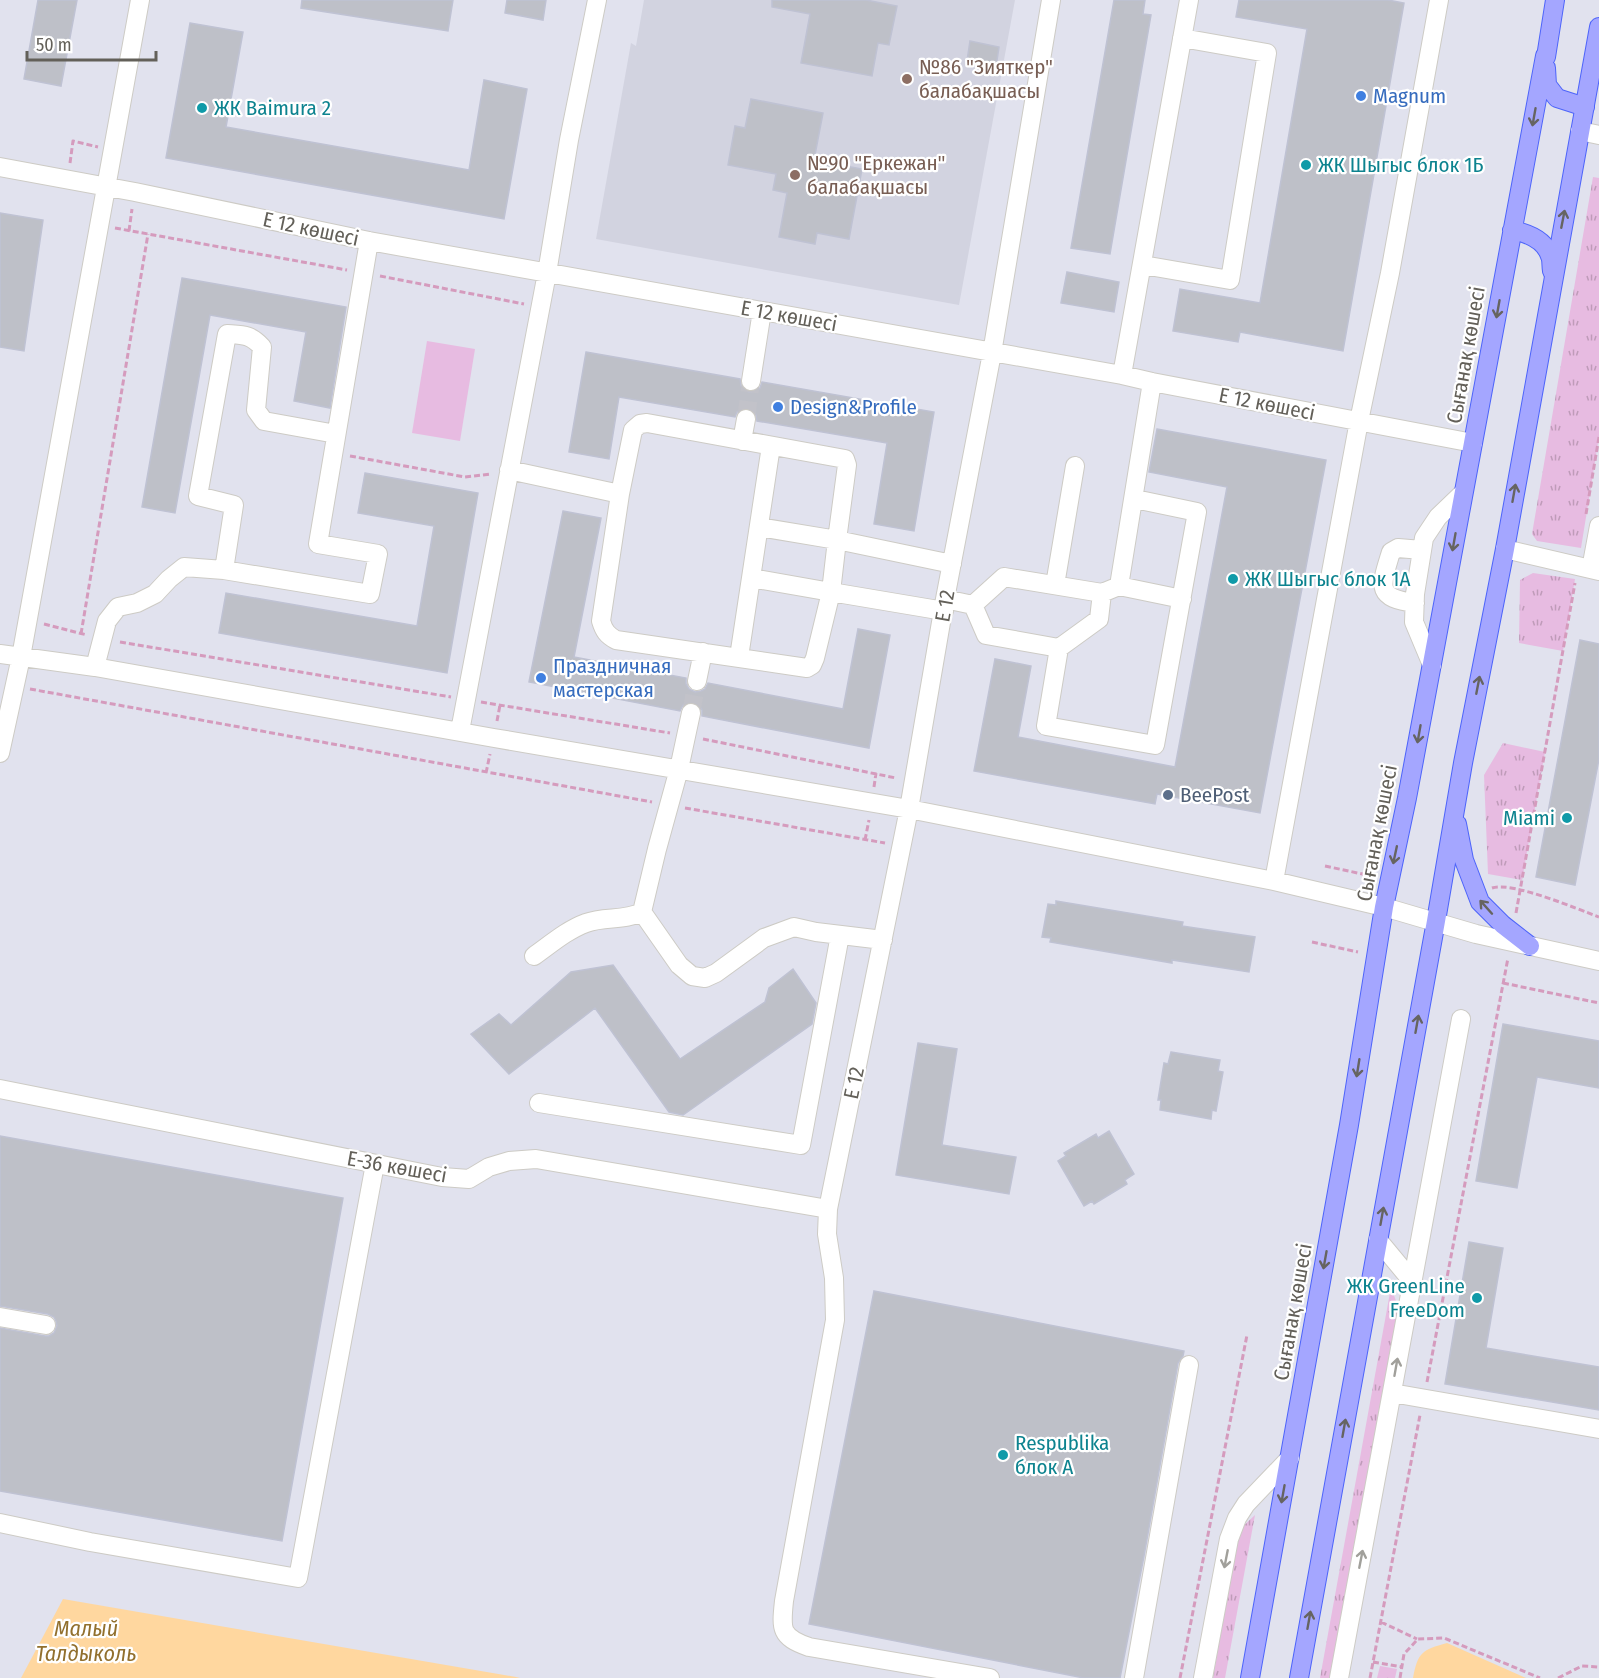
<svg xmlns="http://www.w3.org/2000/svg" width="1599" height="1678" viewBox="0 0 1599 1678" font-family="'Fira Sans Condensed',sans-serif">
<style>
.education{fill:#d2d3e0}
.grass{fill:url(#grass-tufts)}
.forest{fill:url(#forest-crowns)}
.park{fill:#e7bbe1}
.water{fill:#ffd79f}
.building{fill:#bec0c8;stroke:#bfc2d3;stroke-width:1.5}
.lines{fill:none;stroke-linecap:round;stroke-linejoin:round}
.minor-tunnel{stroke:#c2c2c9;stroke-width:18;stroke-dasharray:18 9;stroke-linecap:butt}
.minor-casing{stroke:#cdcbc5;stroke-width:20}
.major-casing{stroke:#4d64fa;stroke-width:20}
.path{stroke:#d59bbd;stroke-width:3;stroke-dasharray:6 3;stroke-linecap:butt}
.minor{stroke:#fff;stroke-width:18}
.major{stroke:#a4a6ff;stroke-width:18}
.oneway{stroke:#666461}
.oneway2{stroke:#a1a09b}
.education-dot{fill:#8d6e63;stroke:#fff;stroke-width:2}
.shop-dot{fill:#3f7fe0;stroke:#fff;stroke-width:2}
.culture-dot{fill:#0f9aa8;stroke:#fff;stroke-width:2}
.service-dot{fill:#5c6f8a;stroke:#fff;stroke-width:2}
.labels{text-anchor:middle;stroke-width:4.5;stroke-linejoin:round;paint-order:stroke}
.education-label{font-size:21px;fill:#785e54;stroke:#fff;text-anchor:start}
.shop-label{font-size:21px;fill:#366cbe;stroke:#fff;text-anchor:start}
.culture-label{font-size:21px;fill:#0d838f;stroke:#fff;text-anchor:start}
.street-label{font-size:21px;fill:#636059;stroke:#fff}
.service-label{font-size:21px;fill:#4e5e75;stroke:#fff;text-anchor:start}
.water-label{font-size:22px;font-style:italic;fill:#92702e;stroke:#fff}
</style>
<defs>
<pattern id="grass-tufts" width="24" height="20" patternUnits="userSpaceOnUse" patternTransform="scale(1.5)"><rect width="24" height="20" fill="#e7bbe1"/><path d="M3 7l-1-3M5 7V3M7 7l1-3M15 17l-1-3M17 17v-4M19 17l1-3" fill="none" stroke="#bf9bb9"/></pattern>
<pattern id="forest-crowns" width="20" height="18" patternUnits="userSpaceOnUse" patternTransform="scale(1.5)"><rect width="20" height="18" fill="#e7bbe1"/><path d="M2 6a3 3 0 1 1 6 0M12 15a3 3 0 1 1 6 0" fill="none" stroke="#bf9bb9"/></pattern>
</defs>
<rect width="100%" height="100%" fill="#e1e2ee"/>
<!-- education -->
<path class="education" d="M644,0H1015L959,305L596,239L631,43L636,46Z"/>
<!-- grass -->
<path class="grass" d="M1593,177L1599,178V437L1581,548L1537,541L1532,534Z
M1533,573L1575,579L1563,651L1519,643L1520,580Z
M1503,743L1545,752L1522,880L1488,874L1484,775Z
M1391,1287L1400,1312L1332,1678H1320Z
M1255,1515L1225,1678H1213L1239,1530Z"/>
<!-- forest -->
<path class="forest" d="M1380,1666L1397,1669L1395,1678H1377Z"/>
<!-- park -->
<path class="park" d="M427,341L475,349L460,441L412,433Z"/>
<!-- water -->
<path class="water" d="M63,1599L516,1677L520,1678H21Z
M1447,1643L1526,1678H1413C1418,1652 1422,1650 1447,1643Z"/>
<!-- building -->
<path class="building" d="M38,0H77L61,86L24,79Z
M302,0H453L448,31L301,8Z
M507,0H546L543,20L505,13Z
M772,0H866L897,6L889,45L878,43L872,76L801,63L810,14L772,7Z
M1114,0H1145L1143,14L1151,15L1110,254L1071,248Z
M1239,0H1388L1404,3L1343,351L1240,332L1238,342L1173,331L1180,289L1260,303L1307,29L1236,17Z
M190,23L243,32L226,127L469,170L484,80L527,89L504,219L166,158Z
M970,41L999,47L996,67L967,61Z
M751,99L823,113L814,160L862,169L849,239L817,233L815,244L779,237L787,193L773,190L776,174L728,165L735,126L745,128Z
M0,213L43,220L24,351L0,347Z
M1067,272L1119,282L1114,312L1061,303Z
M182,278L346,307L330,408L294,401L306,332L210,315L175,513L142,507Z
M586,352L740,379L741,386L744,389L749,392L756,391L760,388L762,382L934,412L914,531L874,524L887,443L757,421L756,415L754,411L749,408L742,409L737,412L735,417L619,397L609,459L569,452Z
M1157,429L1326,460L1260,813L1157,794L1155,804L974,771L995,659L1031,666L1018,737L1175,767L1227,487L1149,472Z
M365,473L478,493L447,673L219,633L226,593L417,626L434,526L358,513Z
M563,511L601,518L574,657L686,678V684L689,689L695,692L701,691L705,689L708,683L843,709L858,629L890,635L869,748L702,716V710L699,705L693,702L687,703L683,705L680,711L529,682Z
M1580,640L1599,644V759L1575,885L1536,877Z
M1056,901L1183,922L1182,926L1255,937L1249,972L1172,960V963L1050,942L1051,938L1042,937L1048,904L1056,905Z
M613,965L680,1059L765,1002L769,988L793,969L816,1003L812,1024L683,1115L669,1112L595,1008L509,1074L471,1034L499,1014L511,1025L571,972Z
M1503,1024L1599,1041V1088L1537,1077L1517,1188L1476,1181Z
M918,1043L957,1049L942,1145L1016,1157L1009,1194L896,1175Z
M1171,1052L1220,1060L1218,1071L1223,1072L1216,1111L1212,1110L1211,1119L1160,1110L1161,1100H1158L1164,1063L1168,1064Z
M1109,1131L1134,1174L1125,1180L1127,1184L1094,1204L1092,1201L1084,1206L1058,1161L1066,1156L1064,1153L1096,1134L1098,1138Z
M0,1136L343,1198L282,1541L0,1491V1328L45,1336H49L54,1333L57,1326L56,1321L54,1317L48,1314L0,1306Z
M1469,1242L1503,1248L1486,1348L1599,1367V1410L1445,1384Z
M874,1291L1184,1351L1183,1356L1178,1363L1144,1556L1120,1678H1084L809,1624Z"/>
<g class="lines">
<!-- minor-tunnel -->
<path class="minor-tunnel" d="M746,419L751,381
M691,713L697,681"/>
<!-- minor casing -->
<g class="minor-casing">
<path id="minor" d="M1580,131L1599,135
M0,167L135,192L369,241L1122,375L1152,382L1473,443
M1143,265L1230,280L1267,53L1182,38
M1122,375L1189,0
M751,381L762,311
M336,434L264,421L256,410L262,347C250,334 243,335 227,334L198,496L234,505L224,570L370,594L378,554L318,544L369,241
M742,441L746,419
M509,470L620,494
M1135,499L1197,512L1155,745L1046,726L1059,648L1099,619L1102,593L1119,586L1152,382
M1505,549L1599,571
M1591,569L1599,526
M751,578L831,592L837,540L759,527
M1055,585L1075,466
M1119,586L1182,599
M945,599L973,605L986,635L1059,648
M1415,603C1374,598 1381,585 1391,552L1398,548L1422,550
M973,605L1004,577L1102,593
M944,611L831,592L815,658L812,665L807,668L616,640C607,635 604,631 601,621L620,494L633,430L640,424L647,423L845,459L847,465L837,540L952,564
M0,654L95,667L494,738L909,809L1274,881L1384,907L1476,934L1599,961
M739,657L771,446
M1432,665L1414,622L1415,594L1424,538L1438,517L1463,493
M95,667L107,621L118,607L137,603L155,594L169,579L184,567L224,570
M697,681L703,652
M460,731L547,273L569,140L597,0
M0,753L21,657L140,0
M1274,881L1359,421L1390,273L1439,0
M642,912L679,965L692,976L705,978L716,973L764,938L794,927L816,932L883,940
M534,956C551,944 567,930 586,923C604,916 625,921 642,912L657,849L679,769L691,713
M0,1089L442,1177L469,1179L489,1167L509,1161L536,1159L828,1209
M539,1103L801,1145L840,935
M1378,1240L1412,1281
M0,1317L46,1325
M1392,1393L1599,1429
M0,1523L90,1542L298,1578L375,1164
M990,1678L809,1647C780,1637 781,1629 784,1601L835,1320L834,1278L827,1234L828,1209L909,809L945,599L992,353L1051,0
M1134,1678L1189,1365
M1203,1678L1229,1539L1237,1518L1246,1504L1290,1458
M1339,1678L1461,1019"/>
</g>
<!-- major casing -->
<g class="major-casing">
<path id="major" d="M1546,68L1547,85L1557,98L1585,107
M1512,230C1527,233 1545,240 1550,256C1552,260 1551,266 1552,271
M1457,824L1464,860L1480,902L1503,925L1530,946
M1250,1678L1349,1125L1384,907L1407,798L1545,56L1546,57L1555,0
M1299,1678L1436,921L1463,763L1505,549L1599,27"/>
</g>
<!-- path -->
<path class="path" d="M70,163L73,141L98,147
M115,228L347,270
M129,231L132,209
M380,276L524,304
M350,456L465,477L491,474
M1586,514L1599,437
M44,624L87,635
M81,634L148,234
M120,642L451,697
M30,689L652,802
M481,702L670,733
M497,721L500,705
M703,739L896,778
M486,773L490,754
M874,787L876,773
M685,808L885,843
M865,840L869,820
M1325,866L1367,875
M1492,888C1512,881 1577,909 1599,917
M1516,913L1575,583
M1312,942L1358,952
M1503,983L1599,1003
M1427,1382L1508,958
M1381,1622L1417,1639
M1373,1662L1402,1667
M1180,1678L1247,1335
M1370,1678L1420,1415
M1400,1678L1404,1654L1418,1639L1444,1638L1540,1678
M1558,1678L1582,1666L1599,1667"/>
<!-- minor -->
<use href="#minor" class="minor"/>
<!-- major -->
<use href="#major" class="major"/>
</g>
<!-- one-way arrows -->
<defs><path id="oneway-shaft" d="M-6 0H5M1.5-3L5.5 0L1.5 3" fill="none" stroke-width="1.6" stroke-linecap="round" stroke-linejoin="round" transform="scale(1.5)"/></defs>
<g class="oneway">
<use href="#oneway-shaft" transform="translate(1534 117) rotate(100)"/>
<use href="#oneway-shaft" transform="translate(1563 219) rotate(-79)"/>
<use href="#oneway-shaft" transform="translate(1498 309) rotate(100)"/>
<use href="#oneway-shaft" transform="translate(1514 493) rotate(-80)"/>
<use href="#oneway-shaft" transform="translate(1454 542) rotate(100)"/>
<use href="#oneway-shaft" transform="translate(1478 685) rotate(-79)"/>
<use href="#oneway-shaft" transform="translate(1419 734) rotate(100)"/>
<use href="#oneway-shaft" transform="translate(1395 855) rotate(102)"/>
<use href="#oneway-shaft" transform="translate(1486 907) rotate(-132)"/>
<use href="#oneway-shaft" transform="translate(1417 1024) rotate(-80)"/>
<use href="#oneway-shaft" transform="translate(1358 1068) rotate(99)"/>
<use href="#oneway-shaft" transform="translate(1382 1216) rotate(-80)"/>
<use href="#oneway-shaft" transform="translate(1325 1260) rotate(100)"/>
<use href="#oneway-shaft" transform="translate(1344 1428) rotate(-80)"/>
<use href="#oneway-shaft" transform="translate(1283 1494) rotate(100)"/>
<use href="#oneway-shaft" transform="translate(1309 1620) rotate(-80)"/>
</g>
<g class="oneway2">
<use href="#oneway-shaft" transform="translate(1396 1367) rotate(-80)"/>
<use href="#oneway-shaft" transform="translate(1226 1559) rotate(101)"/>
<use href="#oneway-shaft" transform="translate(1361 1559) rotate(-79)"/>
</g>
<!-- markers -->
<g class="education-dot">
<circle cx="907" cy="79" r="6"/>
<circle cx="795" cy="175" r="6"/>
</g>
<g class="shop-dot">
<circle cx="1361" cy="96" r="6"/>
<circle cx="778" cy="407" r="6"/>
<circle cx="541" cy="678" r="6"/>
</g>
<g class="culture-dot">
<circle cx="202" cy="108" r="6"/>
<circle cx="1306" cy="165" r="6"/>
<circle cx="1233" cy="579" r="6"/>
<circle cx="1567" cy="818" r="6"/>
<circle cx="1477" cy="1298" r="6"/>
<circle cx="1003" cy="1455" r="6"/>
</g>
<circle class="service-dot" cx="1168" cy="795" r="6"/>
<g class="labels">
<!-- education labels -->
<g class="education-label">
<text x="919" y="74">№86 "Зияткер"<tspan x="919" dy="24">балабақшасы</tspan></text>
<text x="807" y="170">№90 "Еркежан"<tspan x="807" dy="24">балабақшасы</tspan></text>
</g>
<!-- shop labels -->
<g class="shop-label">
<text x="1373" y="103">Magnum</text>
<text x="790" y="414">Design&amp;Profile</text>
<text x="553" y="673">Праздничная<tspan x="553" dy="24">мастерская</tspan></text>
</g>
<!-- culture labels -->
<g class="culture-label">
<text x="214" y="115">ЖК Baimura 2</text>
<text x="1318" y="172">ЖК Шыгыс блок 1Б</text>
<text x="1245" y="586">ЖК Шыгыс блок 1А</text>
<text x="1555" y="825" text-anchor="end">Miami</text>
<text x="1465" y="1293" text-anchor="end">ЖК GreenLine<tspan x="1465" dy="24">FreeDom</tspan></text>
<text x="1015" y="1450">Respublika<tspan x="1015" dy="24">блок А</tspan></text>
</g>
<!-- street labels -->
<g class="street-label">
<text transform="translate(311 229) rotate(12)" y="7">Е 12 көшесі</text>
<text transform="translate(789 316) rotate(10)" y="7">Е 12 көшесі</text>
<text transform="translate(1466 355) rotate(-80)" y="7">Сығанақ көшесі</text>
<text transform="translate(1267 404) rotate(11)" y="7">Е 12 көшесі</text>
<text transform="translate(945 606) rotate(-80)" y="7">E 12</text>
<text transform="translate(1377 833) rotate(-79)" y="7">Сығанақ көшесі</text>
<text transform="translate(854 1083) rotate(-78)" y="7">E 12</text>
<text transform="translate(397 1167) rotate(10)" y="7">Е-36 көшесі</text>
<text transform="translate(1293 1312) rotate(-80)" y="7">Сығанақ көшесі</text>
</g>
<!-- service labels -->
<g class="service-label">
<text x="1180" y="802">BeePost</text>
</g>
<!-- water labels -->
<g class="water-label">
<text x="86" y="1636">Малый<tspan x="86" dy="25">Талдыколь</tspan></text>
</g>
</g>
<!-- scale -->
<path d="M27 51v9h129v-9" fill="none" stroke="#636059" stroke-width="3"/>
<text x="36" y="51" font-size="18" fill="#636059" stroke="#ffffff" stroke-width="4.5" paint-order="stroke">50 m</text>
</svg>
